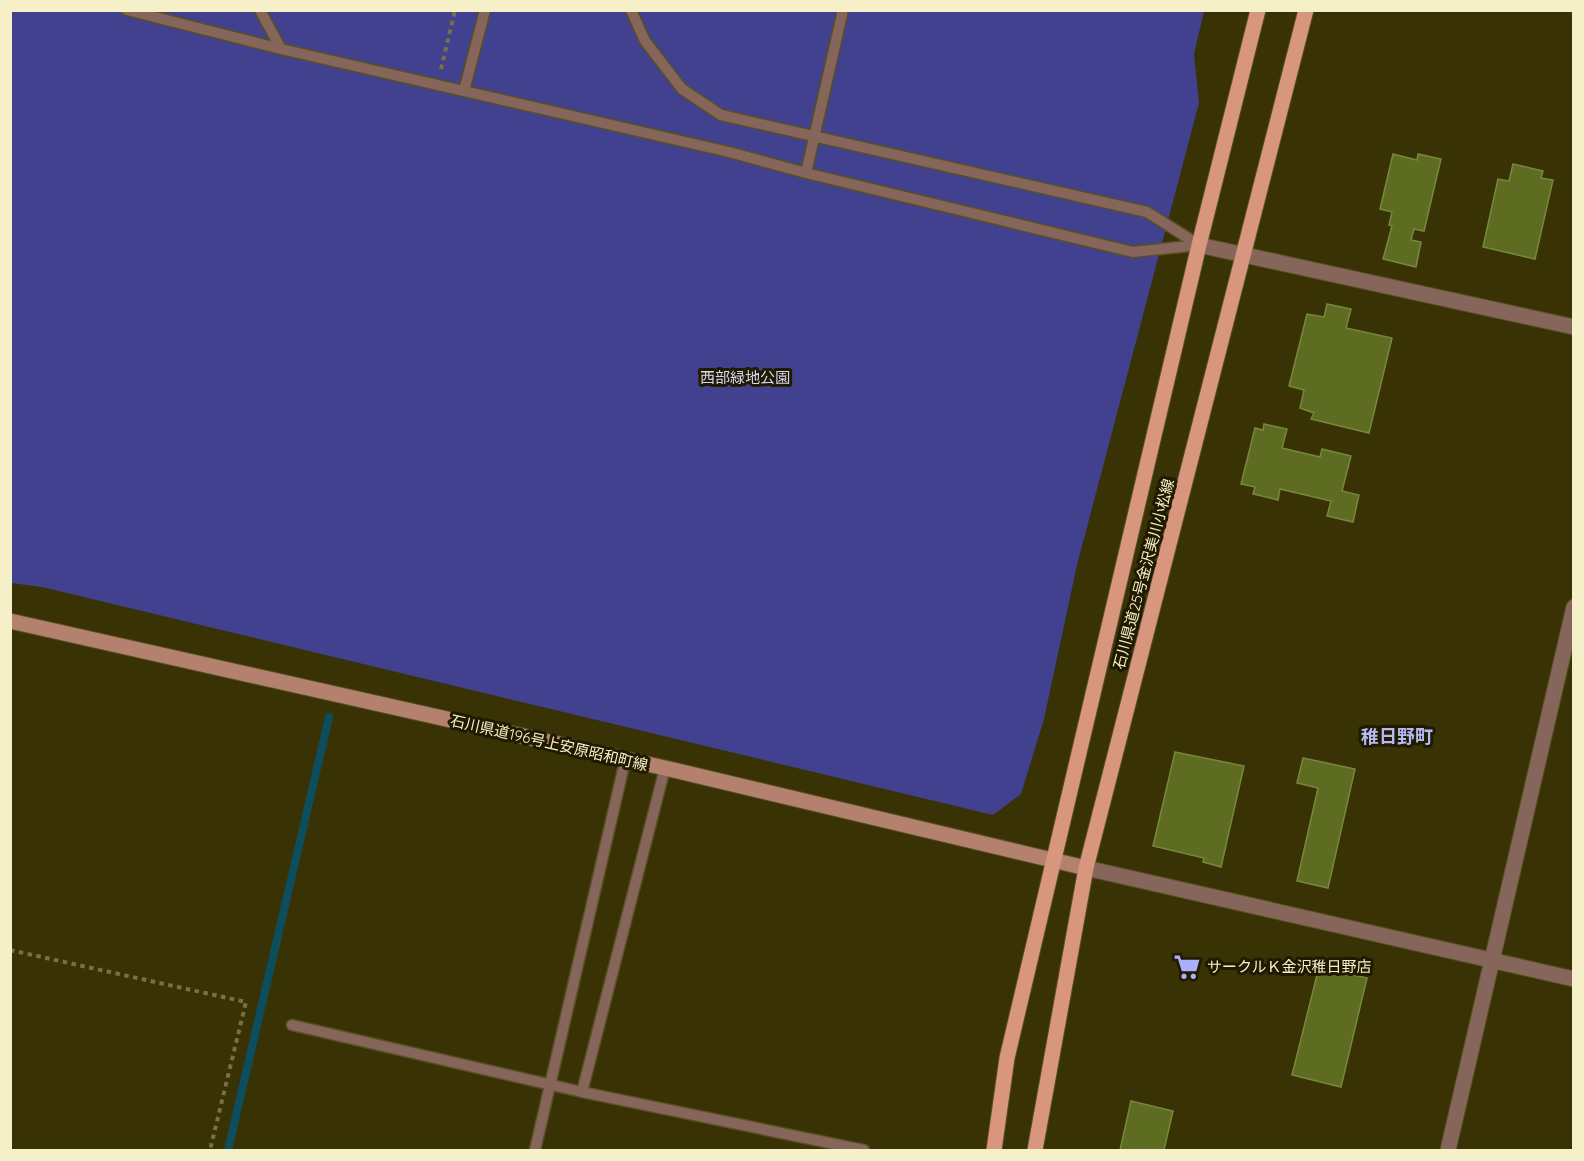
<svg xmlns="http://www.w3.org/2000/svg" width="1584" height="1161" viewBox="0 0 1584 1161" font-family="Quicksand,'Noto Sans JP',sans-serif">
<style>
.green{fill:#414190}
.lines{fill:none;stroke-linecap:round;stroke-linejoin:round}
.stream{stroke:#0d4e5e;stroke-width:8}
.building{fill:#5e6c22;stroke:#78883d;stroke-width:1.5}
.lane-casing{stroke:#575024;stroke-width:13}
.street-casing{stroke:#575024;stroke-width:17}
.secondary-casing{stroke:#575024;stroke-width:17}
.primary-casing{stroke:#575024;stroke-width:17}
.path{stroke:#787146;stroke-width:4;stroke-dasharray:4.5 4.5;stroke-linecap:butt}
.lane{stroke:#86655a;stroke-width:10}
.street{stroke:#86655a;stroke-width:15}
.secondary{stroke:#b4816f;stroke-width:15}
.primary{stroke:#d8967f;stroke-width:15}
.labels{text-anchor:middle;stroke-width:6;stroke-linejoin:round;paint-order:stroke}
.park-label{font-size:15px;fill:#d5d8f5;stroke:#201a00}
.street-label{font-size:15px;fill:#f6f0c9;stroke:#201a00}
.poi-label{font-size:15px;fill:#f6f0c9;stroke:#201a00;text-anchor:start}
.quarter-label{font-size:18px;font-weight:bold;fill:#b4baf3;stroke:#201a00}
</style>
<rect width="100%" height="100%" fill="#393205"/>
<!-- green -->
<path class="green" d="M11,11H1204L1194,54L1199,103L1077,565L1044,719L1021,794L993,815L42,587L11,583Z"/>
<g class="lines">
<!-- stream -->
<path class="stream" d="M228,1150L329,717"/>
</g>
<!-- building -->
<path class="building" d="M1393,154L1417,160L1418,154L1441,159L1424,231L1414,229L1411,240L1421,242L1416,267L1383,259L1392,226L1389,225L1392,212L1380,209Z
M1513,164L1543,171L1541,178L1553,180L1535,259L1483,247L1498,179L1509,181Z
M1327,304L1351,309L1346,328L1392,338L1369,433L1311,419L1314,413L1300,408L1304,390L1289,386L1307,314L1324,317Z
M1264,424L1287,429L1282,448L1320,457L1322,449L1351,456L1342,491L1359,495L1353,522L1327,516L1331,501L1280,489L1278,500L1253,494L1255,487L1241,484L1255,428L1263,430Z
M1175,752L1244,766L1221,867L1203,862L1204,858L1153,846Z
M1175,752L1244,766L1221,867L1203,862L1204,858L1153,846Z
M1303,758L1355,769L1328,888L1297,881L1318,788L1297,783Z
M1319,967L1367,978L1341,1087L1292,1075Z
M1131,1101L1173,1111L1164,1150H1120Z"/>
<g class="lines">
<!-- lane casing -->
<g class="lane-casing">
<path id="lane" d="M127,10L281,49L729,152L806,173L1133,252L1199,245
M260,10L281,49
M631,10L645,41L682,89L721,115L1147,212L1199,245
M464,91L485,10
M806,173L843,10
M292,1025L582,1092L864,1150
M582,1092L665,768
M535,1150L625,761"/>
</g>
<!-- street casing -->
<g class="street-casing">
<path id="street" d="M1199,245L1574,327
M1086,868L1574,979
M1448,1150L1574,607"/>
</g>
<!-- secondary casing -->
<g class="secondary-casing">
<path id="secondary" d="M10,621L665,768L1086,868"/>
</g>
<!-- primary casing -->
<g class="primary-casing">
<path id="primary" d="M994,1150L1007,1058L1199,245L1258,10
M1035,1150L1086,868L1306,10"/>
</g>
<!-- path -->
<path class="path" d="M441,69L455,10
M10,950L246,1002L210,1150"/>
<!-- lane -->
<use href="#lane" class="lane"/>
<!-- street -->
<use href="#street" class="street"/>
<!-- secondary -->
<use href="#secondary" class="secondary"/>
<!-- primary -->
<use href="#primary" class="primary"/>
</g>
<!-- icons -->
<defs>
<g id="supermarket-bare" transform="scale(2.07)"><path d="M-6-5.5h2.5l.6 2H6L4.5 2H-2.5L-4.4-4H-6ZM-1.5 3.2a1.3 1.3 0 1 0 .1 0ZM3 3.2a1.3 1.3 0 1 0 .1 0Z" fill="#a9b0fc" stroke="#201a00" stroke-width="2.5" paint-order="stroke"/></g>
</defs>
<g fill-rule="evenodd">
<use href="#supermarket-bare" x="1187" y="967"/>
</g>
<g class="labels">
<!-- park labels -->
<g class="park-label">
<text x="745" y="383">西部緑地公園</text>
</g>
<!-- street labels -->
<g class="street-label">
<text transform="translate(1144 574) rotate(-75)" y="5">石川県道25号金沢美川小松線</text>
<text transform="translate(549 743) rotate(13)" y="5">石川県道196号上安原昭和町線</text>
</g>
<!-- poi labels -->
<g class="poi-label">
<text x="1207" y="972">サークルＫ金沢稚日野店</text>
</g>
<!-- quarter labels -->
<g class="quarter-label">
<text x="1397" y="743">稚日野町</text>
</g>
</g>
<!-- border -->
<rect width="1584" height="1161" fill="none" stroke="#f6f0c9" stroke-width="24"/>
</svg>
